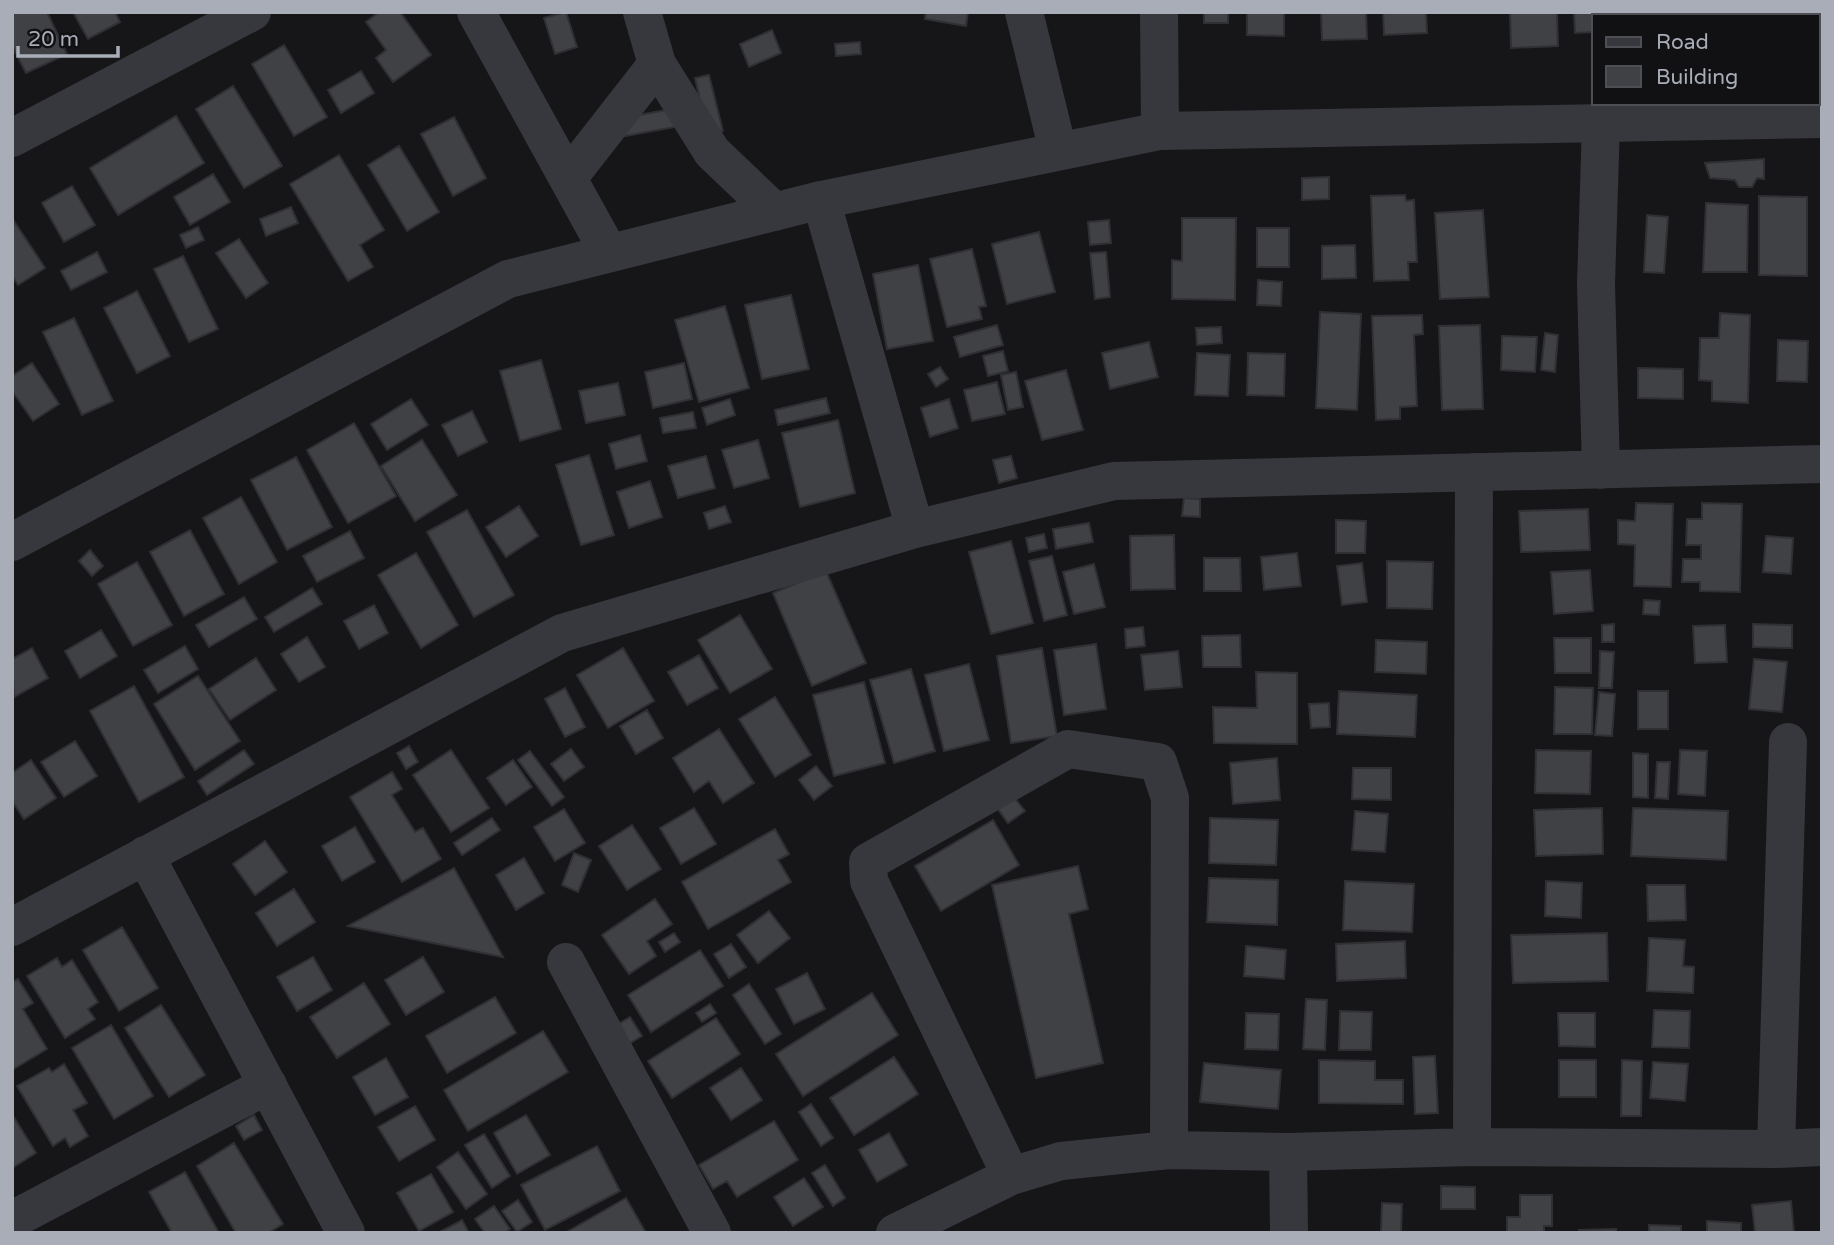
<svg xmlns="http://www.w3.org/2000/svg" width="1834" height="1245" viewBox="0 0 1834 1245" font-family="'Varela Round',sans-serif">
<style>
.building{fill:#404145;stroke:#303034;stroke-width:2}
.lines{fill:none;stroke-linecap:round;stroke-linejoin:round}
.minor{stroke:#37383d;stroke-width:38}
</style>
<rect width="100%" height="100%" fill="#161618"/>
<!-- building -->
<path class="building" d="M12,12H47L67,54L26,73L12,46Z
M73,12H115L120,22L88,39Z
M379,12H400L431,55L393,82L376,58L386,50L366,22Z
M566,12L577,47L555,54L544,18Z
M926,12H968L966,26L925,19Z
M1204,12H1228V23H1204Z
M1247,12H1284V36L1247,35Z
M1321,12H1366L1367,39L1322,40Z
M1383,12H1426L1427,33L1384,35Z
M1510,12H1557L1558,46L1511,48Z
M1574,12H1614L1615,16H1594V32L1575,33Z
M1633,12H1679V16H1634Z
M1764,12H1814V16H1764Z
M772,30L781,53L749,67L740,44Z
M860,42L861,54L836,56L835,44Z
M284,45L327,117L294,136L252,64Z
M361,71L374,93L341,113L328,90Z
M709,75L723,131L708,135L695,78Z
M233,86L282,166L244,188L196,109Z
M672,109L675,127L625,136L622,118Z
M176,116L204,163L118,215L90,168Z
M454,117L486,178L453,196L421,134Z
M399,146L439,212L407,231L368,165Z
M339,155L384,230L360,245L373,267L348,281L290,184Z
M1764,159V179L1757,178L1752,187H1739L1735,180L1710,178L1705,163Z
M213,174L230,202L190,225L174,197Z
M1329,177V199L1302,200V178Z
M72,186L95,225L64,242L42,203Z
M1405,195L1406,201L1414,200L1417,262H1408L1409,280L1374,281L1371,196Z
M1759,196L1807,197V276L1759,275Z
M1706,203L1748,205L1747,272H1703Z
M291,207L298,223L266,236L260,219Z
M1483,210L1489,297L1440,299L1435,213Z
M1647,215L1668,217L1664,273L1644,272Z
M12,218L45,268L18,285L12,276Z
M1182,218H1236L1235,300L1172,299V260L1182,261Z
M1109,220L1111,243L1090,245L1088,222Z
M198,227L204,240L186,248L180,235Z
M1257,228H1289V267H1257Z
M1039,232L1055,292L1007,304L992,244Z
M239,239L268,283L246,298L216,253Z
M1355,245L1356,278L1322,279V246Z
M972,249L986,306L979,307L982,319L947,327L930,259Z
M97,252L107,272L71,290L61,271Z
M1106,252L1110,297L1095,299L1090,253Z
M183,256L218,329L189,342L154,269Z
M918,265L933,341L887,349L873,274Z
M1258,280L1282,282L1281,306L1257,305Z
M137,291L170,356L137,373L104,308Z
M791,295L809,369L762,379L745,305Z
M725,306L749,388L699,402L675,320Z
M1320,312L1361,314L1357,410L1316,408Z
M1720,313L1750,315L1748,403L1712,401V381L1699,380L1700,338H1719Z
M1422,315L1423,334L1414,335L1417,406L1400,407V419L1376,420L1372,316Z
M74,318L113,401L82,415L43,332Z
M997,325L1003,345L960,357L954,337Z
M1480,325L1483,409L1442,410L1439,326Z
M1221,327L1222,343L1197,345L1196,328Z
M1545,333L1558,335L1555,372L1541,370Z
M1502,336L1537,337L1535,372L1501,370Z
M1778,340L1808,341L1807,382L1777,381Z
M1149,342L1158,377L1110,389L1102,353Z
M1003,351L1008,371L988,376L983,356Z
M1197,353L1230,355L1228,396L1195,395Z
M1248,353L1285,354L1284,396L1247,395Z
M541,360L561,429L520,441L500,371Z
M32,363L59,404L33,421L12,391V376Z
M684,363L692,399L653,408L645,372Z
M940,367L948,379L936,387L928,374Z
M1638,368L1683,369V399L1638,398Z
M1066,370L1083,430L1042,440L1025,381Z
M1016,372L1023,407L1008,410L1001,375Z
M997,382L1005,414L972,421L964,390Z
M618,383L625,415L586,423L579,391Z
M826,398L830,413L778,425L775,410Z
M411,399L428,425L387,450L371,424Z
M730,399L735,415L707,425L702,408Z
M949,399L958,428L930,437L921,408Z
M472,411L487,442L458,456L442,425Z
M693,412L696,428L663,433L660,418Z
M838,420L855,493L800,507L782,433Z
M354,423L396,496L348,523L307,450Z
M640,435L647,461L616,469L609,444Z
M422,440L457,495L415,521L381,466Z
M758,440L769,478L734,488L722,450Z
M589,455L614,535L581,545L556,465Z
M706,456L715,488L678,498L668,466Z
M1011,456L1017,478L999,483L993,460Z
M296,457L332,527L287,550L251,480Z
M650,481L662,517L629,528L617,492Z
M241,497L277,562L239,584L203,518Z
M1184,498L1200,499V517L1182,516Z
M1636,503L1673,504L1671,587L1634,586L1635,545L1618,544V520L1635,521Z
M1702,503L1742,504L1740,592L1700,591V582H1682L1683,559H1701V545H1686L1687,519H1702Z
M519,506L538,536L506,557L486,527Z
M725,506L731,522L709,529L704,513Z
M1588,509L1590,550L1521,552L1519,511Z
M467,510L514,595L474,617L427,532Z
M1336,520L1366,521L1365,553H1336Z
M1089,523L1093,542L1056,549L1053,529Z
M190,530L224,594L184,616L150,552Z
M350,531L364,558L317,582L303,556Z
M1044,534L1047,548L1029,552L1026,538Z
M1174,535L1175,589L1131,590L1130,536Z
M1766,536L1793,538L1791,574L1763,572Z
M1011,541L1033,623L991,634L969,552Z
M90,550L103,566L92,576L79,561Z
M416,553L458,625L421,648L378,575Z
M1297,553L1301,586L1264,590L1261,557Z
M1052,556L1067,615L1044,621L1029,561Z
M1204,558H1240L1241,591H1204Z
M1387,561L1433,562L1432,609L1387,608Z
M137,562L172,625L133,646L98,584Z
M1362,563L1367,602L1342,605L1337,566Z
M1094,564L1105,607L1074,614L1063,572Z
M1590,570L1593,611L1554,614L1551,572Z
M826,571L866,663L812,686L773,593Z
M312,588L322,604L274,632L265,617Z
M244,597L257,619L209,647L196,625Z
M1644,600L1660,601L1659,615L1643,614Z
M374,605L388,633L359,649L344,621Z
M740,615L772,669L730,693L698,640Z
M1614,624V642H1602V625Z
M1753,624L1792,625V648L1753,647Z
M1725,625L1727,662L1695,663L1693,626Z
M1143,627L1145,646L1126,648L1125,629Z
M101,630L117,656L80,678L65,651Z
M1240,635L1241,667H1203L1202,636Z
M307,637L325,667L299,682L281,654Z
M1554,638H1591V673H1555Z
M1376,640L1427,642L1426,674L1375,672Z
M1096,644L1106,709L1064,715L1054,650Z
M185,646L198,669L158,693L144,670Z
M32,648L48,678L14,697L12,659Z
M623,648L654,701L608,728L577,675Z
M1042,648L1057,736L1011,743L997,656Z
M1178,651L1182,687L1145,690L1141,655Z
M1600,651L1614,652L1612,688H1599Z
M699,655L718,688L687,705L668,672Z
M256,658L276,690L230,720L209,689Z
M1754,659L1787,662L1782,712L1749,709Z
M969,664L989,740L944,751L925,675Z
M911,669L935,751L894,763L870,680Z
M1256,672L1297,673V744L1214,743L1213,707L1257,708Z
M198,676L240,741L195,770L154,704Z
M864,682L885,763L834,776L813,695Z
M134,686L184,777L139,802L90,711Z
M1555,687L1593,688L1592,734H1554Z
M565,688L585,727L565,737L545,699Z
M1339,691L1417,695L1415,737L1337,734Z
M1638,691H1668V729H1638Z
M1599,692L1615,694L1612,736L1595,735Z
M775,697L811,755L775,777L739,719Z
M1329,703L1330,727L1311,728L1309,704Z
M647,710L663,738L636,754L620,726Z
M719,729L754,783L723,803L709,781L694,792L673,758Z
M75,741L97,776L64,797L41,762Z
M409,746L418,762L406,769L397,753Z
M571,749L584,767L564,781L551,764Z
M244,750L254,764L207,795L198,781Z
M451,750L489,808L451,832L413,775Z
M1536,750L1591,751L1590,794L1535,793Z
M1680,750L1707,751L1705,796L1678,794Z
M530,751L564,797L552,806L518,760Z
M1633,753L1648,754V798L1633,797Z
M1277,758L1280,800L1233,804L1230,763Z
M31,760L56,798L24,819L12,801V773Z
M513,760L532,787L506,805L487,778Z
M1657,762H1670L1668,799L1655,798Z
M816,766L832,786L814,800L799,780Z
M1353,768H1391V800L1352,799Z
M392,772L402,789L392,795L415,832L423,828L441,859L402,882L350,797Z
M1013,796L1025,811L1008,823L997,808Z
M694,808L716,844L681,864L660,828Z
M1602,808L1603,854L1536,856L1534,810Z
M1633,808L1728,811L1726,860L1631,856Z
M564,809L585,843L555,861L534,827Z
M1355,811L1388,814L1385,852L1352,850Z
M492,818L500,830L462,855L454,843Z
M1210,818L1278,820L1276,865L1209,863Z
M993,820L1019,865L941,911L915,866Z
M632,825L661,869L627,890L599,846Z
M355,827L375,862L342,881L322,846Z
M775,829L789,854L778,860L791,882L708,929L682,882Z
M265,841L287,872L255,895L233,864Z
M574,853L591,860L578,892L562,885Z
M524,858L544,893L516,910L496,875Z
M1078,866L1088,909L1069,914L1103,1063L1036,1078L992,885Z
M454,868L503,957L348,926Z
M1209,878L1278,880L1277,925L1207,922Z
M1345,881L1414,884L1412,932L1343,930Z
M1546,881L1582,883L1581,918L1545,916Z
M1647,885H1685L1686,920L1648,921Z
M294,889L315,922L277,946L256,913Z
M655,899L672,924L647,941L656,956L629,974L602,935Z
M769,911L790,938L758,963L737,935Z
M122,927L158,988L119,1011L83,950Z
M674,933L680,942L665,952L659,942Z
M1607,933L1608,981L1513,983L1511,935Z
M1649,938L1685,940L1683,966L1694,967L1693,993L1647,991Z
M1405,941L1406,978L1337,981L1336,944Z
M731,944L746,967L729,978L714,954Z
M1246,946L1286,950L1284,979L1244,976Z
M700,950L723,986L651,1032L628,995Z
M313,957L332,990L297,1011L277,977Z
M423,957L444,992L406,1015L385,980Z
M57,958L62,967L72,960L98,1002L88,1009L95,1019L65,1038L27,976Z
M807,973L825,1009L794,1024L776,989Z
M18,979L33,1003L23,1009L47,1049L12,1070V982Z
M364,983L390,1024L337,1058L310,1017Z
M749,984L781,1034L765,1044L733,995Z
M872,993L898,1035L803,1096L776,1054Z
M495,997L516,1033L447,1073L426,1036Z
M1306,999L1327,1000L1325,1050L1303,1049Z
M710,1004L716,1013L702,1022L696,1013Z
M161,1005L205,1075L169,1097L125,1028Z
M1654,1010L1690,1011L1689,1048L1652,1047Z
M1340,1011L1372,1012L1371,1050H1339Z
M1246,1013L1279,1014L1278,1050L1245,1049Z
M1558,1013H1595V1047L1559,1046Z
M630,1017L642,1036L627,1045L615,1026Z
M716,1018L740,1054L672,1098L648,1061Z
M111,1025L153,1096L114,1119L72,1048Z
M543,1031L568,1072L468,1131L444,1090Z
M1435,1056L1438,1113L1415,1114L1413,1057Z
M894,1057L918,1094L854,1135L830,1098Z
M386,1058L408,1097L375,1115L353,1077Z
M1319,1060L1375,1061V1080H1403V1104L1319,1103Z
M1559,1060H1596V1097H1559Z
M1622,1060L1642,1061L1641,1116H1621Z
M1653,1062L1688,1064L1685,1101L1650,1098Z
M1204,1063L1281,1070L1278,1109L1200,1102Z
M64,1064L87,1103L73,1110L88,1136L70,1147L65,1138L53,1146L17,1086L49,1068L52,1072Z
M741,1068L762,1100L731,1120L710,1088Z
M811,1104L833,1138L821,1146L799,1112Z
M415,1106L435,1140L399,1161L378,1127Z
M12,1114L36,1153L12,1168Z
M254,1115L262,1130L244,1140L236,1126Z
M526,1115L550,1155L517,1174L494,1133Z
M774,1121L798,1160L737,1197L727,1181L713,1189L699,1165Z
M889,1133L907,1165L877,1182L859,1150Z
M484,1134L510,1176L492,1188L465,1145Z
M234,1143L283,1224L268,1233H236L197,1166Z
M597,1146L620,1191L545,1230L521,1185Z
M458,1152L487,1194L466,1209L437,1167Z
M825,1165L845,1198L833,1206L812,1173Z
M185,1172L219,1233H172L149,1192Z
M431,1174L453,1212L419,1231L397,1193Z
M804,1178L823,1207L793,1226L774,1197Z
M1441,1186L1475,1187V1209H1441Z
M1520,1195H1552V1226H1544V1233H1507V1217H1520Z
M626,1198L646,1233H565Z
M518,1200L532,1222L517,1232L502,1211Z
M1791,1201L1794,1233H1755L1752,1205Z
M1382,1203L1402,1204L1401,1233H1381Z
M494,1206L510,1229L504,1233H485L475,1219Z
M462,1220L469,1233H438Z
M1707,1221L1741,1223V1233H1707Z
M1649,1225L1681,1226V1233H1649Z
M1616,1229V1233H1580L1579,1230Z"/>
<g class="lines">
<!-- minor -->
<path class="minor" d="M476,12L609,253
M642,12L657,64L712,152L775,212
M1024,12L1058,151
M1159,12L1160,131
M1601,123L1596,284L1601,470
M12,138L252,12
M568,178L657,64
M821,200L915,529
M12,542L508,279L821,200L1160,131L1822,119
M145,855L346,1233
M12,927L562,633L915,529L1114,481L1822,464
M566,962L712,1233
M1472,1147L1474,472
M1776,1149L1788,742
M1288,1152L1289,1233
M1011,1176L869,881L868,862L1068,749L1158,762L1170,798L1169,1150
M12,1220L268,1085
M895,1233L1011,1176L1061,1161L1169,1150L1288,1152L1472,1147L1776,1149L1822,1147"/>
</g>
<!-- border -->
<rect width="1834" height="1245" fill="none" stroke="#a8adb8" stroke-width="28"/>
<!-- legend -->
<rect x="1592" y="14" width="228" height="91" fill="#111113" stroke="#4d4f55" stroke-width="2"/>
<rect x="1606" y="37" width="35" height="10" fill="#37383d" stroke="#4d4f55" stroke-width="2"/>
<text x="1656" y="49" font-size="21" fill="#a8adb8">Road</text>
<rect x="1606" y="66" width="35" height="21" fill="#404145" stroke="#4d4f55" stroke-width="2"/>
<text x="1656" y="84" font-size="21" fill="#a8adb8">Building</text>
<!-- scale -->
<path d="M18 46v10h100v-10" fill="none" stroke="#a8adb8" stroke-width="3.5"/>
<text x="28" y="46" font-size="21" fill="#a8adb8" stroke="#111113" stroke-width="5" paint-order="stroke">20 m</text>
</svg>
